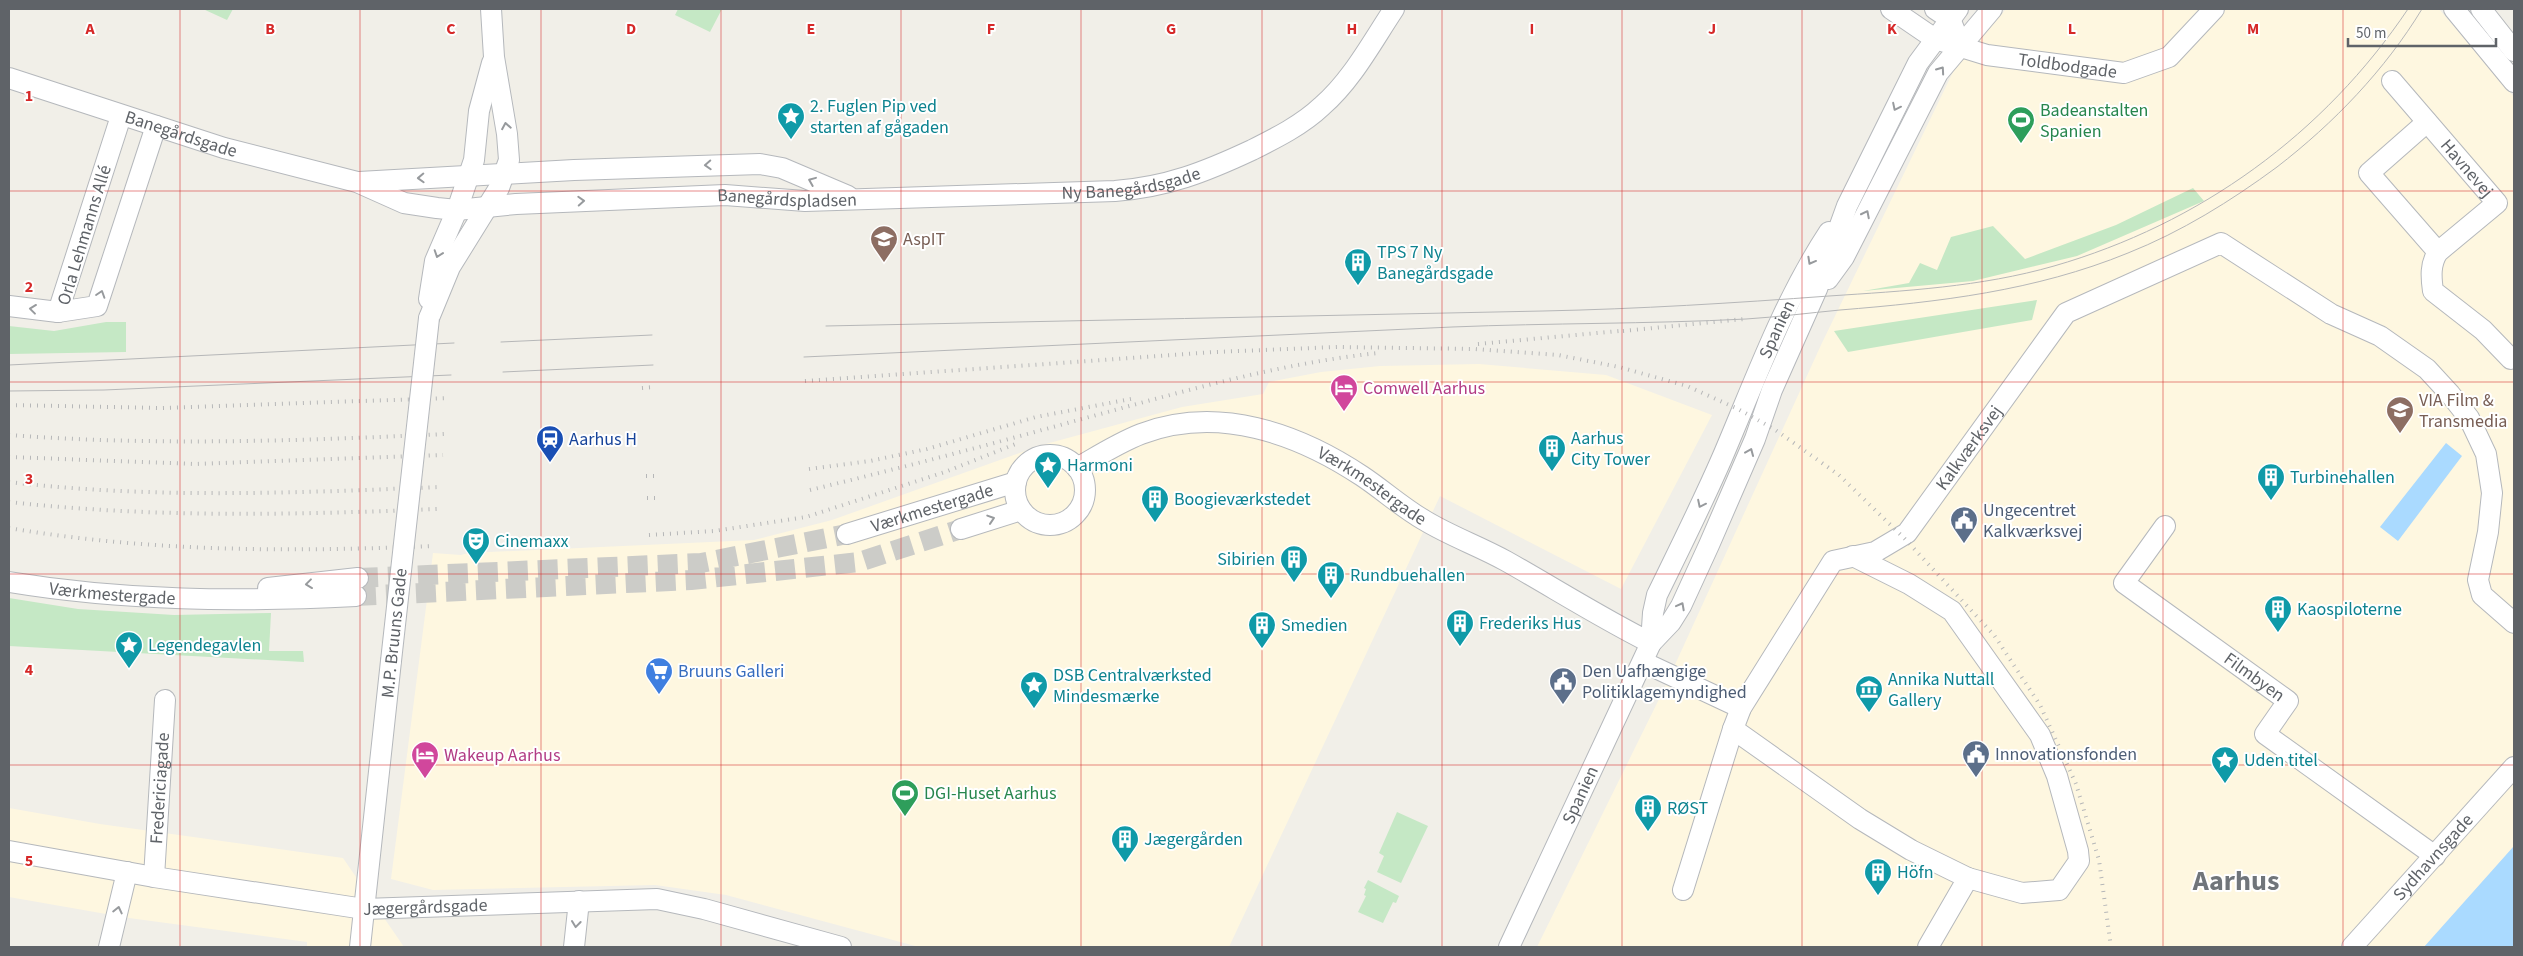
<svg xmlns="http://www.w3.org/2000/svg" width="2523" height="956" viewBox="0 0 2523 956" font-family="'Source Sans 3',sans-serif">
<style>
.commercial{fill:#fef7e0}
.green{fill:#c5e8c5}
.water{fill:#aadaff}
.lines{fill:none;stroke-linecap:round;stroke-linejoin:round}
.minor-tunnel{stroke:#ccccc8;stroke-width:20;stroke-dasharray:20 10;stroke-linecap:butt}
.minor-casing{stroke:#b5b8bc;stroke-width:22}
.minor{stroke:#fff;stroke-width:20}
.tram{stroke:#b6b7b8;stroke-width:1}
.rail{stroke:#b6b7b8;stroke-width:4;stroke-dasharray:1 6;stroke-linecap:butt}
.minor-bridge-casing{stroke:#b5b8bc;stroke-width:22;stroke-linecap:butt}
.minor-bridge{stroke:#fff;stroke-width:20}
.oneway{stroke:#979a9d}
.grid{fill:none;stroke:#d62828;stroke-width:1;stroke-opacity:0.55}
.labels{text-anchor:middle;stroke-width:4;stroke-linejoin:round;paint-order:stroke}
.street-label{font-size:18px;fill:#5f6368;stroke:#fff}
.culture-label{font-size:18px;fill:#0d838f;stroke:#fff;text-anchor:start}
.leisure-label{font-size:18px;fill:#27864d;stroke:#fff;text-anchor:start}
.education-label{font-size:18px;fill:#785e54;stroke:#fff;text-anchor:start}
.hotel-label{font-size:18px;fill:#b23c85;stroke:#fff;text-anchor:start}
.transit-label{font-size:18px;fill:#164399;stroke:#fff;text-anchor:start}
.service-label{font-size:18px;fill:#4e5e75;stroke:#fff;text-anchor:start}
.shop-label{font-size:18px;fill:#366cbe;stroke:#fff;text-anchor:start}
.town-label{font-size:28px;font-weight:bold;fill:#70757a;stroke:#fff}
.grid-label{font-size:16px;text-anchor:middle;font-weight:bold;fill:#d62828;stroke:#fff;stroke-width:4;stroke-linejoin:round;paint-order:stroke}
</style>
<rect width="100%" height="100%" fill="#f1efe8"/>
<!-- commercial -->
<path class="commercial" d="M2006,9H2439L2514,97V846L2424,947H1537L1663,691L1821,345L1954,70Z
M1479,364L1606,375L1712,415L1621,589L1440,496L1229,947H919L726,895L655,885L433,890L391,879L433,553L461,555L468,553L754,540L832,520L1042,445L1182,407L1263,394L1269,382L1321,372L1380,366Z
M9,808L100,824L343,858L404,947H307V942L129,918L9,897Z"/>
<!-- green -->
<path class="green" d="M203,9H233L227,20Z
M678,9H722L710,32L675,15Z
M2193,188L2204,201L2077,256L1973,281L1863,291L1909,283L1920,263L1937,270L1951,237L1993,226L2025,259L2116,225Z
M2037,300L2032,320L1848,352L1834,331Z
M106,322H126V352L9,354V326L54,331Z
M9,598L78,609L174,615L271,613L269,651H303L304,662L9,646Z
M1397,812L1428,826L1401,883L1377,872L1384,856L1379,853Z
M1368,880L1399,896L1396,903L1393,902L1383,923L1358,912L1366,896L1364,895L1366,889L1364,888Z"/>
<!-- water -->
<path class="water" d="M2446,443L2462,456L2398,541L2380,527Z
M2514,846V947H2424Z"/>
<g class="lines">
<!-- minor-tunnel -->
<path class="minor-tunnel" d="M358,578L701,563L847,534
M356,596L691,580L859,562L961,529"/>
<!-- minor casing -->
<g class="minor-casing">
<g id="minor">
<path id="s1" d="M1891,9L1935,39L1987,55L2124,73L2169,57L2214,9"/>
<path d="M1935,9L1950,19L1955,31"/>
<path d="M2454,9L2514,82"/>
<path d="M2481,9L2514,51"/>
<path id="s2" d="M9,78L224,148L357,182L404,203L437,208L457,210L516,204L725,195L805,201L1115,191C1167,187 1205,172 1252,150C1276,138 1302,125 1322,106C1352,80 1372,42 1394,9"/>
<path id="s3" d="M2392,81L2497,203L2438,252C2430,264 2431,277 2433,291L2483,330L2511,359"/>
<path d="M121,116L58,312L97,306L156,126"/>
<path d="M2427,122L2369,173L2438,252"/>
<path d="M359,182L574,170L760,164L782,168L848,196"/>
<path d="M1828,279L1844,257L1938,73L1992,9"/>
<path d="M429,299L435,261L457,210L474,160L479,111L492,63"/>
<path d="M9,306L58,312"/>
<path d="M429,318L450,267L499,188L509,160L507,134L494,57L491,9"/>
<circle cx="1050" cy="490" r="35"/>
<path id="s4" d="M1077,468C1098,456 1118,443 1141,434C1218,405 1297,433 1362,476C1383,490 1403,508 1424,520C1450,536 1479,546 1506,561C1554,588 1601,618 1651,643"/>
<path id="s5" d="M2165,526L2124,583L2288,701L2265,734L2435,856"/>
<path d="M961,529L1021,510"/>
<path id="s6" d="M847,534L1016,482"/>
<path d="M1853,556L1909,584L1952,611L2040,735L2057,776L2078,851L2079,861L2059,890L2022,893L1968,878"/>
<path id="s7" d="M9,582C124,601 239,602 356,596"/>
<path d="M268,588L358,578"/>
<path id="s8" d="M1651,643L1653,613L1657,595C1679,550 1702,504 1722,458C1755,381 1783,302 1829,232"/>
<path d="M1643,662L1741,708"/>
<path id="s9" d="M9,851L154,877L364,909L657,899L704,909L841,947"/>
<path id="s10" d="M154,877L165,700"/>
<path d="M1683,890L1733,729"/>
<path d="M109,947L127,872"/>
<path d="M360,947L391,661"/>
<path d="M574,947L579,901"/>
<path id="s11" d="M1509,947L1651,643L1671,622L1681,606L1709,545L1755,439L1772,390L1817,289L1847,206L1918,63L1958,9"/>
<path id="s12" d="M1928,947L1968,878L1911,850L1860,819L1733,729L1741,708L1833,561L1875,552L1907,533L2066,313L2221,243L2331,314L2380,336L2427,369L2450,394L2469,418L2486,454L2492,493L2488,532L2478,580L2482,595L2514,623"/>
<path id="s13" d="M2352,947L2514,767"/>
</g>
</g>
<!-- minor -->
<use href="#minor" class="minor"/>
<!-- tram -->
<path class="tram" d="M826,326C1065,321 1304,316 1543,311C1639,309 1734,303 1829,296C1904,291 1981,287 2054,266C2200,224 2324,134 2408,9
M501,342L652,335
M804,357C1020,347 1236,337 1452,327C1550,323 1648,324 1746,319C1777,317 1809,313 1840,310C1939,302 2035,291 2128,253C2181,232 2231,201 2277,167C2334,123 2385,70 2422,9
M9,365L454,343
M503,372L653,365
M9,391L104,390L451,375"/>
<!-- rail -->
<path class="rail" d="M1623,331L1744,319
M1478,344L1619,331
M805,381L1215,352L1337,347L1475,349L1558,355L1619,367L1687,386L1738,409L1774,429L1839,475L1905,539L1994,635L2040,705L2076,784L2099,860L2111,947
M642,388L654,387
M9,405L161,408L449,398
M9,435C155,446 299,441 445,434
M9,457L195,464L443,455
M809,469L870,461L927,449L1036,417L1136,398
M646,476H658
M9,482C152,499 295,493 439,487
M810,490C901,468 992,444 1082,419C1181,392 1276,364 1378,353
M647,498H660
M9,502C153,518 293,515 437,509
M9,528C150,552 291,552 433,546
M649,535L714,531L806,517L945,472L1018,443"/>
<!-- minor-bridge casing -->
<g class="minor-bridge-casing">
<path id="minor-bridge" d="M391,661L429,318"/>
</g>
<!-- minor-bridge -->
<use href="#minor-bridge" class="minor-bridge"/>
</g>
<!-- one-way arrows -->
<defs><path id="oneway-chevron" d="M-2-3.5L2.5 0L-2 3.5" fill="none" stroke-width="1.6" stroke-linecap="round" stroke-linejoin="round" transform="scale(1.25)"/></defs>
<g class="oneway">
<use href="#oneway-chevron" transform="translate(1941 70) rotate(-55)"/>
<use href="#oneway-chevron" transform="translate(1896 107) rotate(116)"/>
<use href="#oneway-chevron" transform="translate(506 126) rotate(-100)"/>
<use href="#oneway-chevron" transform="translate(708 165) rotate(177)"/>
<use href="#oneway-chevron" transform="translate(421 178) rotate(178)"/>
<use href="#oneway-chevron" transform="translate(812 181) rotate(-158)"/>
<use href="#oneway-chevron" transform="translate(581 201) rotate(-3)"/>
<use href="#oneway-chevron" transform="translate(1866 214) rotate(-63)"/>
<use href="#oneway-chevron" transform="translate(438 254) rotate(109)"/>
<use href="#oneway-chevron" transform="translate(1811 261) rotate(119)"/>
<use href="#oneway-chevron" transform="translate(101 294) rotate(-72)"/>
<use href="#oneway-chevron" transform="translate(33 309) rotate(-173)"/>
<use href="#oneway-chevron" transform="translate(1750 452) rotate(-67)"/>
<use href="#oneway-chevron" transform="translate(1701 504) rotate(116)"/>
<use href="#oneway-chevron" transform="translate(991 519) rotate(-18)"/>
<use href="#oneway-chevron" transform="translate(309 584) rotate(173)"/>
<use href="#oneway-chevron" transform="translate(1681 606) rotate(-62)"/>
<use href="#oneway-chevron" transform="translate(118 910) rotate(-77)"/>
<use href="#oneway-chevron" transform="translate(576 924) rotate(97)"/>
</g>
<!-- grid -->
<path class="grid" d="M180,9V947M360,9V947M541,9V947M721,9V947M901,9V947M1081,9V947M1262,9V947M1442,9V947M1622,9V947M1802,9V947M1982,9V947M2163,9V947M2343,9V947M9,191H2514M9,382H2514M9,574H2514M9,765H2514"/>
<!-- icons -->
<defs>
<g id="sight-pin" transform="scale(1.4375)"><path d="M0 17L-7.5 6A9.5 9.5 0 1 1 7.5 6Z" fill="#0f9aa8" stroke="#fff"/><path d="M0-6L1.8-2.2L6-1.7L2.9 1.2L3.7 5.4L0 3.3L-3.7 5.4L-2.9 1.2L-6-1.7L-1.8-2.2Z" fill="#fff"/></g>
<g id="stadium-pin" transform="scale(1.4375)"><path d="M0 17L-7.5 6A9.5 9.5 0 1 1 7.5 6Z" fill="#2e9e5b" stroke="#fff"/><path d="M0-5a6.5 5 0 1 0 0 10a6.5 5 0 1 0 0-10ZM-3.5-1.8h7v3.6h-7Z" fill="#fff"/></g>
<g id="school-pin" transform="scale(1.4375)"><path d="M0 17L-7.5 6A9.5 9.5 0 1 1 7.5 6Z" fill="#8d6e63" stroke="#fff"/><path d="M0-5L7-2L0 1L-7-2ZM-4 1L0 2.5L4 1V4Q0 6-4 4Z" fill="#fff"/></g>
<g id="building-pin" transform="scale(1.4375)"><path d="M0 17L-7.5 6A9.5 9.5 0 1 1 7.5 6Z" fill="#0f9aa8" stroke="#fff"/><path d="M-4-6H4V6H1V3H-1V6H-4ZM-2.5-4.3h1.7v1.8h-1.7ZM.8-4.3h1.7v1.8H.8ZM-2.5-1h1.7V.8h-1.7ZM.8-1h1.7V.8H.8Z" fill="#fff"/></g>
<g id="hotel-pin" transform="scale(1.4375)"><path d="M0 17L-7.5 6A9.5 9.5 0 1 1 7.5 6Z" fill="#d1479c" stroke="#fff"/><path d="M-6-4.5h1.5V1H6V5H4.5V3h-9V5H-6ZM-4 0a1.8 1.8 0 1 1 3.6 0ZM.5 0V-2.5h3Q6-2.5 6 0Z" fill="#fff"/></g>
<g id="university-pin" transform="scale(1.4375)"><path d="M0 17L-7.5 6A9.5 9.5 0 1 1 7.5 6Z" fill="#8d6e63" stroke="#fff"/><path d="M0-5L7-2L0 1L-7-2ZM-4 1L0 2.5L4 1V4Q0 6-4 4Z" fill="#fff"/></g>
<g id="station-pin" transform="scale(1.4375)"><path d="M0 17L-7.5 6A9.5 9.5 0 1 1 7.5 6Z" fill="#1a4fb4" stroke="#fff"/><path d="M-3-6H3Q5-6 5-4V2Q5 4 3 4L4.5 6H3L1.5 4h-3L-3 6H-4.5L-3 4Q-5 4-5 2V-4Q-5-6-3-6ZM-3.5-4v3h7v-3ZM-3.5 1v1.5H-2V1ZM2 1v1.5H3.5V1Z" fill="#fff"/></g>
<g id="civic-pin" transform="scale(1.4375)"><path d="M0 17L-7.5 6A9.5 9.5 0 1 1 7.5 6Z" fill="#5c6f8a" stroke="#fff"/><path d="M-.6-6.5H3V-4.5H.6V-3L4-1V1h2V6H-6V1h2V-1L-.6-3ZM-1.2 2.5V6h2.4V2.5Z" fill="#fff"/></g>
<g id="theatre-pin" transform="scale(1.4375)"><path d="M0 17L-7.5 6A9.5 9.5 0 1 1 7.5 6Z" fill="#0f9aa8" stroke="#fff"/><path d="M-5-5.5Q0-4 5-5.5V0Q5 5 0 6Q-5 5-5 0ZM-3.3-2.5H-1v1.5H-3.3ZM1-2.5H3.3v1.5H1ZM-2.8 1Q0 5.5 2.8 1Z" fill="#fff"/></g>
<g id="supermarket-pin" transform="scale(1.4375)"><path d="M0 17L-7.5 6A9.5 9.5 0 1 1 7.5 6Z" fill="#3f7fe0" stroke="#fff"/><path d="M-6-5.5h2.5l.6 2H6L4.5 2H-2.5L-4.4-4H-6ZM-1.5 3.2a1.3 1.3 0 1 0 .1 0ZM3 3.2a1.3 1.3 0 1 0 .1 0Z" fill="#fff"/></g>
<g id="museum-pin" transform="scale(1.4375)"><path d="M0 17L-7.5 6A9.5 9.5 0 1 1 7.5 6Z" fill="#0f9aa8" stroke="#fff"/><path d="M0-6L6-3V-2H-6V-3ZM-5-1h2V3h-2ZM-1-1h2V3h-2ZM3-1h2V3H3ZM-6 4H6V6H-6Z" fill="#fff"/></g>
</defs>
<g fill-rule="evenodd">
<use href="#sight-pin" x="791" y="116"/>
<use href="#stadium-pin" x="2021" y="120"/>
<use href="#school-pin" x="884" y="239"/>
<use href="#building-pin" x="1358" y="262"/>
<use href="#hotel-pin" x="1344" y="388"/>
<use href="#university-pin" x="2400" y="410"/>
<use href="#station-pin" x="550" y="439"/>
<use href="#building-pin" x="1552" y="448"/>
<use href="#sight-pin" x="1048" y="465"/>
<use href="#building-pin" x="2271" y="477"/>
<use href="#building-pin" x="1155" y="499"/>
<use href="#civic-pin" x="1964" y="520"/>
<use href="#theatre-pin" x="476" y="541"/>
<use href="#building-pin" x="1294" y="559"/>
<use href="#building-pin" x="1331" y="575"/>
<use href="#building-pin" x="2278" y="609"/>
<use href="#building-pin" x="1460" y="623"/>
<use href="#building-pin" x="1262" y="625"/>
<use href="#sight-pin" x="129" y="645"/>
<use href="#supermarket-pin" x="659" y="671"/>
<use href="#civic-pin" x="1563" y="681"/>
<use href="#sight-pin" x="1034" y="685"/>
<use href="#museum-pin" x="1869" y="689"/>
<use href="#civic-pin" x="1976" y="754"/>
<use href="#hotel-pin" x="425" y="755"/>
<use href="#sight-pin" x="2225" y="760"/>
<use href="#stadium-pin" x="905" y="793"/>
<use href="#building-pin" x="1648" y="808"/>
<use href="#building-pin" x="1125" y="839"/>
<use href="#building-pin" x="1878" y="872"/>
</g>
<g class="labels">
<!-- street labels -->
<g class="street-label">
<text dy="6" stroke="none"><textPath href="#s1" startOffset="189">Toldbodgade</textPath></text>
<text dy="6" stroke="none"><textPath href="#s2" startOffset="181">Banegårdsgade</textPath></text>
<text dy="6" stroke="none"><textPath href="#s3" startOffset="115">Havnevej</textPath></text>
<text dy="6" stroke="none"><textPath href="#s2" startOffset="1144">Ny Banegårdsgade</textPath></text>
<text dy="6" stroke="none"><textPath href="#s2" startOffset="799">Banegårdspladsen</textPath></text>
<text transform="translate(84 235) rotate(-73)" y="6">Orla Lehmanns Allé</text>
<text dy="6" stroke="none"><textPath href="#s8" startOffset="340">Spanien</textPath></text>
<text dy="6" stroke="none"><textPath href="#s12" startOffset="740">Kalkværksvej</textPath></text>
<text dy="6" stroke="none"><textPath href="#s4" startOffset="320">Værkmestergade</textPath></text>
<text dy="6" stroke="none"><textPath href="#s6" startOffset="89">Værkmestergade</textPath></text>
<text dy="6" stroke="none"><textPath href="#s7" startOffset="104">Værkmestergade</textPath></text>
<text transform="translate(394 633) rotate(-84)" y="6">M.P. Bruuns Gade</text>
<text dy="6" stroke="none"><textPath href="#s5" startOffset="231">Filmbyen</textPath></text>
<text dy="6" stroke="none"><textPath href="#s10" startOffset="89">Fredericiagade</textPath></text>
<text dy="6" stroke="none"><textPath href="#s11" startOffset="168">Spanien</textPath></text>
<text dy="6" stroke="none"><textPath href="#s13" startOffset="121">Sydhavnsgade</textPath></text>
<text dy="6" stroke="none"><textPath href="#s9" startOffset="421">Jægergårdsgade</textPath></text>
</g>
<!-- culture labels -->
<g class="culture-label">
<text x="810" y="112">2. Fuglen Pip ved<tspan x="810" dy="21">starten af gågaden</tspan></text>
<text x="1377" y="258">TPS 7 Ny<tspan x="1377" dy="21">Banegårdsgade</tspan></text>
<text x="1571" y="444">Aarhus<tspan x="1571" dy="21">City Tower</tspan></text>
<text x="1067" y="471">Harmoni</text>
<text x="2290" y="483">Turbinehallen</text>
<text x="1174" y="505">Boogieværkstedet</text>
<text x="495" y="547">Cinemaxx</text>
<text x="1275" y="565" text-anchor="end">Sibirien</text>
<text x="1350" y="581">Rundbuehallen</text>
<text x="2297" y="615">Kaospiloterne</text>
<text x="1479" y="629">Frederiks Hus</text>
<text x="1281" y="631">Smedien</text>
<text x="148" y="651">Legendegavlen</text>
<text x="1053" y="681">DSB Centralværksted<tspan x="1053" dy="21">Mindesmærke</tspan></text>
<text x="1888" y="685">Annika Nuttall<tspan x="1888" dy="21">Gallery</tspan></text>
<text x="2244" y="766">Uden titel</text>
<text x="1667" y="814">RØST</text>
<text x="1144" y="845">Jægergården</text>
<text x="1897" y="878">Höfn</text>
</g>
<!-- leisure labels -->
<g class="leisure-label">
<text x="2040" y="116">Badeanstalten<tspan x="2040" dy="21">Spanien</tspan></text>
<text x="924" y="799">DGI-Huset Aarhus</text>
</g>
<!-- education labels -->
<g class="education-label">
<text x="903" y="245">AspIT</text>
<text x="2419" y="406">VIA Film &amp;<tspan x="2419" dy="21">Transmedia</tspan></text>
</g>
<!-- hotel labels -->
<g class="hotel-label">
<text x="1363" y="394">Comwell Aarhus</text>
<text x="444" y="761">Wakeup Aarhus</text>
</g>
<!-- transit labels -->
<g class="transit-label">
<text x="569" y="445">Aarhus H</text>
</g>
<!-- service labels -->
<g class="service-label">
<text x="1983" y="516">Ungecentret<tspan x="1983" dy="21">Kalkværksvej</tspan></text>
<text x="1582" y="677">Den Uafhængige<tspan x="1582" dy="21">Politiklagemyndighed</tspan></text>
<text x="1995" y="760">Innovationsfonden</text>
</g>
<!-- shop labels -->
<g class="shop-label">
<text x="678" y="677">Bruuns Galleri</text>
</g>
<!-- town labels -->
<g class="town-label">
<text x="2236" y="890">Aarhus</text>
</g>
</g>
<g class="grid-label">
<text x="90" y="34">A</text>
<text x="270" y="34">B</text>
<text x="451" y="34">C</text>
<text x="631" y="34">D</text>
<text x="811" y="34">E</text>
<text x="991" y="34">F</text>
<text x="1171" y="34">G</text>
<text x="1352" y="34">H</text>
<text x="1532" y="34">I</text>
<text x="1712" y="34">J</text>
<text x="1892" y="34">K</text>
<text x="2072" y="34">L</text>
<text x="2253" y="34">M</text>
<text x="29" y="101">1</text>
<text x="29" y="292">2</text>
<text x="29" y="484">3</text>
<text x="29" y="675">4</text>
<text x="29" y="866">5</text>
</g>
<!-- border -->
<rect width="2523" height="956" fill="none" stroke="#5f6368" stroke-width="20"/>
<!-- scale -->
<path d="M2348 38v8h148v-8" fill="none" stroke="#5f6368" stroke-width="2.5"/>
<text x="2356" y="38" font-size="15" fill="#5f6368" stroke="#ffffff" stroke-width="4" paint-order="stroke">50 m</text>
</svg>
